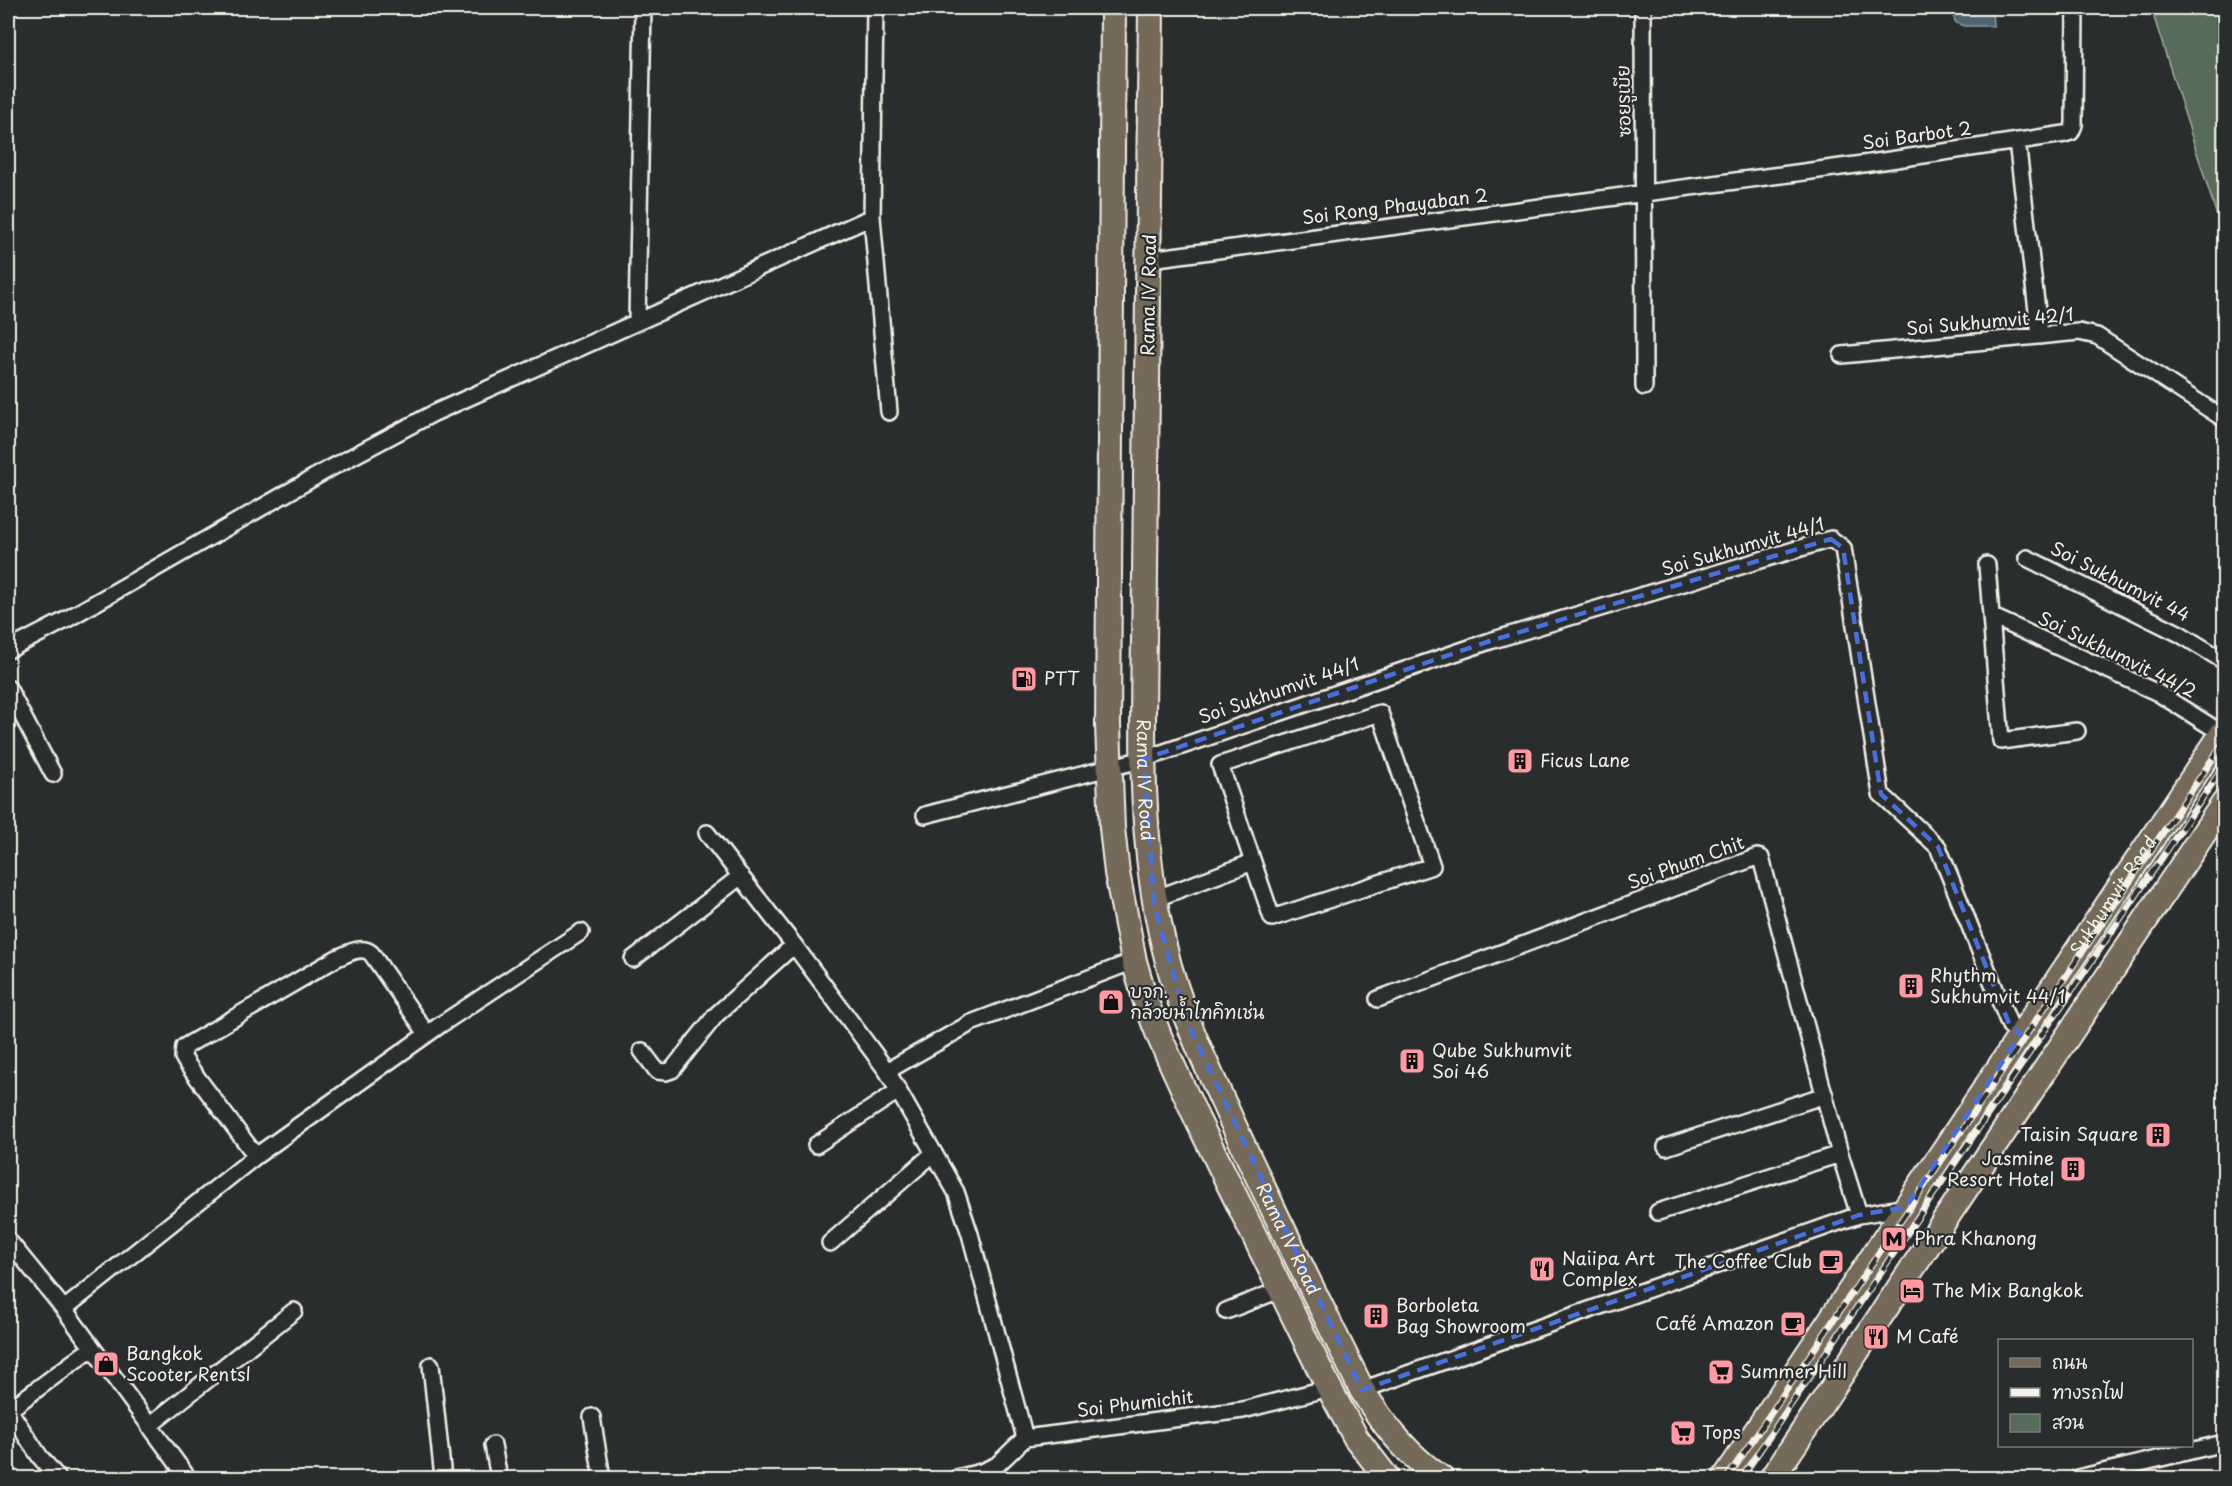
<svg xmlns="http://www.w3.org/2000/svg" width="2232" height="1486" viewBox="0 0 2232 1486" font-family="'Playpen Sans','Playpen Sans Thai',sans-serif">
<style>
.green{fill:#566c58;stroke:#a5aea0;stroke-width:1.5}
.water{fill:#4f6473;stroke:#919ca2;stroke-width:1.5}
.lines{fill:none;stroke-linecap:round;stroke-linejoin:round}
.minor-casing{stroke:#f4f1e8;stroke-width:20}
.primary-casing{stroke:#f4f1e8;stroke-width:28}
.minor{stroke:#2a2d2e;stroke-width:15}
.primary{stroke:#746a5a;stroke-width:24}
.rail-casing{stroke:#f4f1e8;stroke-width:7}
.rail{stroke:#2a2d2e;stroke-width:4.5;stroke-dasharray:14;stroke-linecap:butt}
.marked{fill:none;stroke:#486fdb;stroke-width:4.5;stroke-dasharray:12 8;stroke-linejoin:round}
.labels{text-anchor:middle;stroke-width:4.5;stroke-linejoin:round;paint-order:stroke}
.street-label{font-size:18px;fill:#f4f1e8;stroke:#2a2d2e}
.poi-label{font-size:18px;fill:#f4f1e8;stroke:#2a2d2e;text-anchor:start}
</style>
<rect width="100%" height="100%" fill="#2a2d2e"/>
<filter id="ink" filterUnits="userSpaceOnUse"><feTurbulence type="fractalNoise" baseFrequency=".0167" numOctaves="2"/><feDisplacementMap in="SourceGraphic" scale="12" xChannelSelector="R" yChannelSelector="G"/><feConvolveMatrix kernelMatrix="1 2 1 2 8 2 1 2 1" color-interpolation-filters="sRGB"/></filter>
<g filter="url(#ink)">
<!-- green -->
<path class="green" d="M2151,8H2224V238Z"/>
<!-- water -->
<path class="water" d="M1957,8H1992L1993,26H1964L1956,23L1953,16L1954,9Z"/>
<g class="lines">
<!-- minor casing -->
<g class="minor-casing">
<path id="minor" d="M875,8L872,217L889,412
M1643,8L1644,387
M2017,141L2040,336
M1150,259L1856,165L2065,134L2071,132L2074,125L2075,8
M637,321L643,8
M1842,355L2079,332L2097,336L2224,419
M2027,558L2180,634L2224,661
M1987,565L2001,741L2077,731
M1991,616L2158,693L2223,734
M8,650L62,622L327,470L434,413L872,217
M8,688L53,774
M1380,713L1432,866L1272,918L1220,765Z
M925,815L1144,759L1490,641L1831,539L1843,548L1881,794L1938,847L2010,1026L2021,1034
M707,833L794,945L887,1071L956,1192L970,1234L1025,1438
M1154,899L1253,862
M633,959L741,876
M1378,999L1757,857L1761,858L1840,1154L1859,1215
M642,1051L657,1071L666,1072L672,1070L716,1015L794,945
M887,1071L971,1023L1134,961
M816,1145L898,1091
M1666,1147L1825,1095
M256,1156L187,1064L183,1057L184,1047L337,958C347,954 361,945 371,953L427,1034
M1658,1212L1840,1154
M8,1240L64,1309L188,1478
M830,1243L934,1153
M64,1309L256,1156L440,1025L581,932
M1226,1311L1282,1289
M431,1365L443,1478
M1362,1390L1859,1215L1906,1207
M592,1417L602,1478
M149,1426L294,1311
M493,1445L499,1478
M58,1478L40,1457L9,1410L92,1348
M957,1478L981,1472L997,1465L1025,1438L1243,1410L1329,1388
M2078,1478L2224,1443"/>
</g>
<!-- primary casing -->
<g class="primary-casing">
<g id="primary">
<path d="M1113,8L1108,725L1112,828L1117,873L1134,961L1146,1002L1160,1038L1197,1119L1329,1388L1356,1438L1387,1478"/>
<path id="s1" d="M1151,8C1150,196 1147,385 1145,574C1144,698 1135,825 1164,946C1177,1002 1201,1054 1225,1106C1268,1202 1316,1296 1362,1390C1383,1425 1407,1455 1441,1478"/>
<path id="s2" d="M1725,1478L2224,731"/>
<path d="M1772,1478L2224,803"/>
</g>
</g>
<!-- minor -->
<use href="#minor" class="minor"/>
<!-- primary -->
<use href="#primary" class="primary"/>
<!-- rail casing -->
<g class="rail-casing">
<path id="rail" d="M1727,1478L2224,742
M1741,1478L2224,766"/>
</g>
<!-- rail -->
<use href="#rail" class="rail"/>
</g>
</g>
<!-- marked area -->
<path class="marked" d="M1831,539L1843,548L1881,794L1938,847L2010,1026L2021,1034L1906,1207L1859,1215L1362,1390L1187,1022L1154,904L1144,759L1490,641Z"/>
<!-- icons -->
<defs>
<g id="fuel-square" transform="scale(1.35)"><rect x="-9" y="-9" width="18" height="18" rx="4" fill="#ff9aa2" stroke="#2a2d2e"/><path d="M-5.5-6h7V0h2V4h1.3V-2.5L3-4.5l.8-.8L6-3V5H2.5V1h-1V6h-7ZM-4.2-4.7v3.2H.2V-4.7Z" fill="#111"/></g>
<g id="building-square" transform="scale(1.35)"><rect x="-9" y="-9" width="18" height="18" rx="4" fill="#ff9aa2" stroke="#2a2d2e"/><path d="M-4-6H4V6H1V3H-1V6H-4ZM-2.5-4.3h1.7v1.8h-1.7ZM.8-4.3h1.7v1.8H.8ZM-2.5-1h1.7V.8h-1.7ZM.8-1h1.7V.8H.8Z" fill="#111"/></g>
<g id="shop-square" transform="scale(1.35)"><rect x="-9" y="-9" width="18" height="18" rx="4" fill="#ff9aa2" stroke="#2a2d2e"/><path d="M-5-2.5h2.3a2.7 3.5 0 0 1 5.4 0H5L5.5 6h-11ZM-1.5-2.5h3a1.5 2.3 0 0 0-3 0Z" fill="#111"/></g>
<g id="metro-square" transform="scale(1.35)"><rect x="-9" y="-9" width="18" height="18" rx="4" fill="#ff9aa2" stroke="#2a2d2e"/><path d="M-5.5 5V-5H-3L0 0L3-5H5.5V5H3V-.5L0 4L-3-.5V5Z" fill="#111"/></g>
<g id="cafe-square" transform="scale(1.35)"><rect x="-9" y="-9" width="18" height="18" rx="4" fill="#ff9aa2" stroke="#2a2d2e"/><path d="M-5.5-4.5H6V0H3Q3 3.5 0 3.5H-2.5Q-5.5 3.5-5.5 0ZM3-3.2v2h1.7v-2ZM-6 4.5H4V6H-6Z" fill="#111"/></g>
<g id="restaurant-square" transform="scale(1.35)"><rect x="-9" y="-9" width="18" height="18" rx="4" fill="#ff9aa2" stroke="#2a2d2e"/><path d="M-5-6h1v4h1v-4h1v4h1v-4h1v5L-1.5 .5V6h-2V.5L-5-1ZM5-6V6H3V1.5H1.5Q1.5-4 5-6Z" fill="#111"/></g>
<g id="hotel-square" transform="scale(1.35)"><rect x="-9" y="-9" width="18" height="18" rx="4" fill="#ff9aa2" stroke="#2a2d2e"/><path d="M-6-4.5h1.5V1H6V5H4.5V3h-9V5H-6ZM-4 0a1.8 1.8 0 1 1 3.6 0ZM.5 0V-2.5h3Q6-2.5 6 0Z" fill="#111"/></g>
<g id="supermarket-square" transform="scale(1.35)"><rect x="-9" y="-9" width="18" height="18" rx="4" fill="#ff9aa2" stroke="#2a2d2e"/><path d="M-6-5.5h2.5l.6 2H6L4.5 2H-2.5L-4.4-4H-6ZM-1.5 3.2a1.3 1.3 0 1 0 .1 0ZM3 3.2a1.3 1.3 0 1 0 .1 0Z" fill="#111"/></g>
</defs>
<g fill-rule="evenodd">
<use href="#fuel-square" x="1024" y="679"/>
<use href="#building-square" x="1520" y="761"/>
<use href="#building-square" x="1911" y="986"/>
<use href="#shop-square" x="1111" y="1002"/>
<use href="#building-square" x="1412" y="1061"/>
<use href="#building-square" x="2158" y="1135"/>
<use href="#building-square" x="2073" y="1169"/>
<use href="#metro-square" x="1894" y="1239"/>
<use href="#cafe-square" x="1831" y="1262"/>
<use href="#restaurant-square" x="1542" y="1269"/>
<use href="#hotel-square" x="1912" y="1291"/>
<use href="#building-square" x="1376" y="1316"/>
<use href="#cafe-square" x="1793" y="1324"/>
<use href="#restaurant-square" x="1876" y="1337"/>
<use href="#shop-square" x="106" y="1364"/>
<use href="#supermarket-square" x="1721" y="1372"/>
<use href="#supermarket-square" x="1683" y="1433"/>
</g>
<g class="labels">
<!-- street labels -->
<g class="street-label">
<text transform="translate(1624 101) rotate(-91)" y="6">ซอยรูเบีย</text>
<text transform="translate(1917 136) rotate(-8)" y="6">Soi Barbot 2</text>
<text transform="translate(1395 207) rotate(-7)" y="6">Soi Rong Phayaban 2</text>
<text transform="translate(1149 295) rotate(-89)" y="6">Rama IV Road</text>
<text transform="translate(1990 322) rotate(-5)" y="6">Soi Sukhumvit 42/1</text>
<text transform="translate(1743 547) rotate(-16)" y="6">Soi Sukhumvit 44/1</text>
<text transform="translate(2120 582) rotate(27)" y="6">Soi Sukhumvit 44</text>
<text transform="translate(2117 655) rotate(26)" y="6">Soi Sukhumvit 44/2</text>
<text transform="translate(1279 691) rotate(-19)" y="6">Soi Sukhumvit 44/1</text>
<text dy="6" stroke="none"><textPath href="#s1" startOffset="772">Rama IV Road</textPath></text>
<text transform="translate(1686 863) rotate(-20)" y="6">Soi Phum Chit</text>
<text dy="6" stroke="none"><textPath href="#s2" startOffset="700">Sukhumvit Road</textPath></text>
<text dy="6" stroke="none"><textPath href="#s1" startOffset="1258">Rama IV Road</textPath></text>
<text transform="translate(1135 1404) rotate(-7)" y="6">Soi Phumichit</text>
</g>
<!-- poi labels -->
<g class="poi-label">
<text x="1044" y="685">PTT</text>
<text x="1540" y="767">Ficus Lane</text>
<text x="1930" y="982">Rhythm<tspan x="1930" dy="21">Sukhumvit 44/1</tspan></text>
<text x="1130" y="998">บจก.<tspan x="1130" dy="21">กล้วยน้ำไทคิทเช่น</tspan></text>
<text x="1432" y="1057">Qube Sukhumvit<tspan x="1432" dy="21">Soi 46</tspan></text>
<text x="2138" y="1141" text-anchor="end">Taisin Square</text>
<text x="2054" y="1165" text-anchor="end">Jasmine<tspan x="2054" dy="21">Resort Hotel</tspan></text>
<text x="1914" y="1245">Phra Khanong</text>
<text x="1562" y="1265">Naiipa Art<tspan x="1562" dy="21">Complex</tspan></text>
<text x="1812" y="1268" text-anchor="end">The Coffee Club</text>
<text x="1932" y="1297">The Mix Bangkok</text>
<text x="1396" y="1312">Borboleta<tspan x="1396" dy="21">Bag Showroom</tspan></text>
<text x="1774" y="1330" text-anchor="end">Café Amazon</text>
<text x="1896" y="1343">M Café</text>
<text x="126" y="1360">Bangkok<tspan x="126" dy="21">Scooter Rentsl</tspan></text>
<text x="1740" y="1378">Summer Hill</text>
<text x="1702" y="1439">Tops</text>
</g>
</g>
<!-- margin -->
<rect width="2232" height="1486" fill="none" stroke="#2a2d2e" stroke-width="30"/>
<rect x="15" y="15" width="2202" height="1456" fill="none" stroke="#f4f1e8" stroke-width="2" filter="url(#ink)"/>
<!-- legend -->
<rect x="1998" y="1339" width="195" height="108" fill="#2a2d2e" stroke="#7b7b78" stroke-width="1.5"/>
<rect x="2010" y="1358" width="30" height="9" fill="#746a5a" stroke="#7b7b78" stroke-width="1.5"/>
<text x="2052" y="1369" font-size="18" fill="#f4f1e8">ถนน</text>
<rect x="2010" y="1388" width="30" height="9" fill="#f4f1e8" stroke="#7b7b78" stroke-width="1.5"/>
<text x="2052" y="1399" font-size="18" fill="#f4f1e8">ทางรถไฟ</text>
<rect x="2010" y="1414" width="30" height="18" fill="#566c58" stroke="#7b7b78" stroke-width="1.5"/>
<text x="2052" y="1429" font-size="18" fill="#f4f1e8">สวน</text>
</svg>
